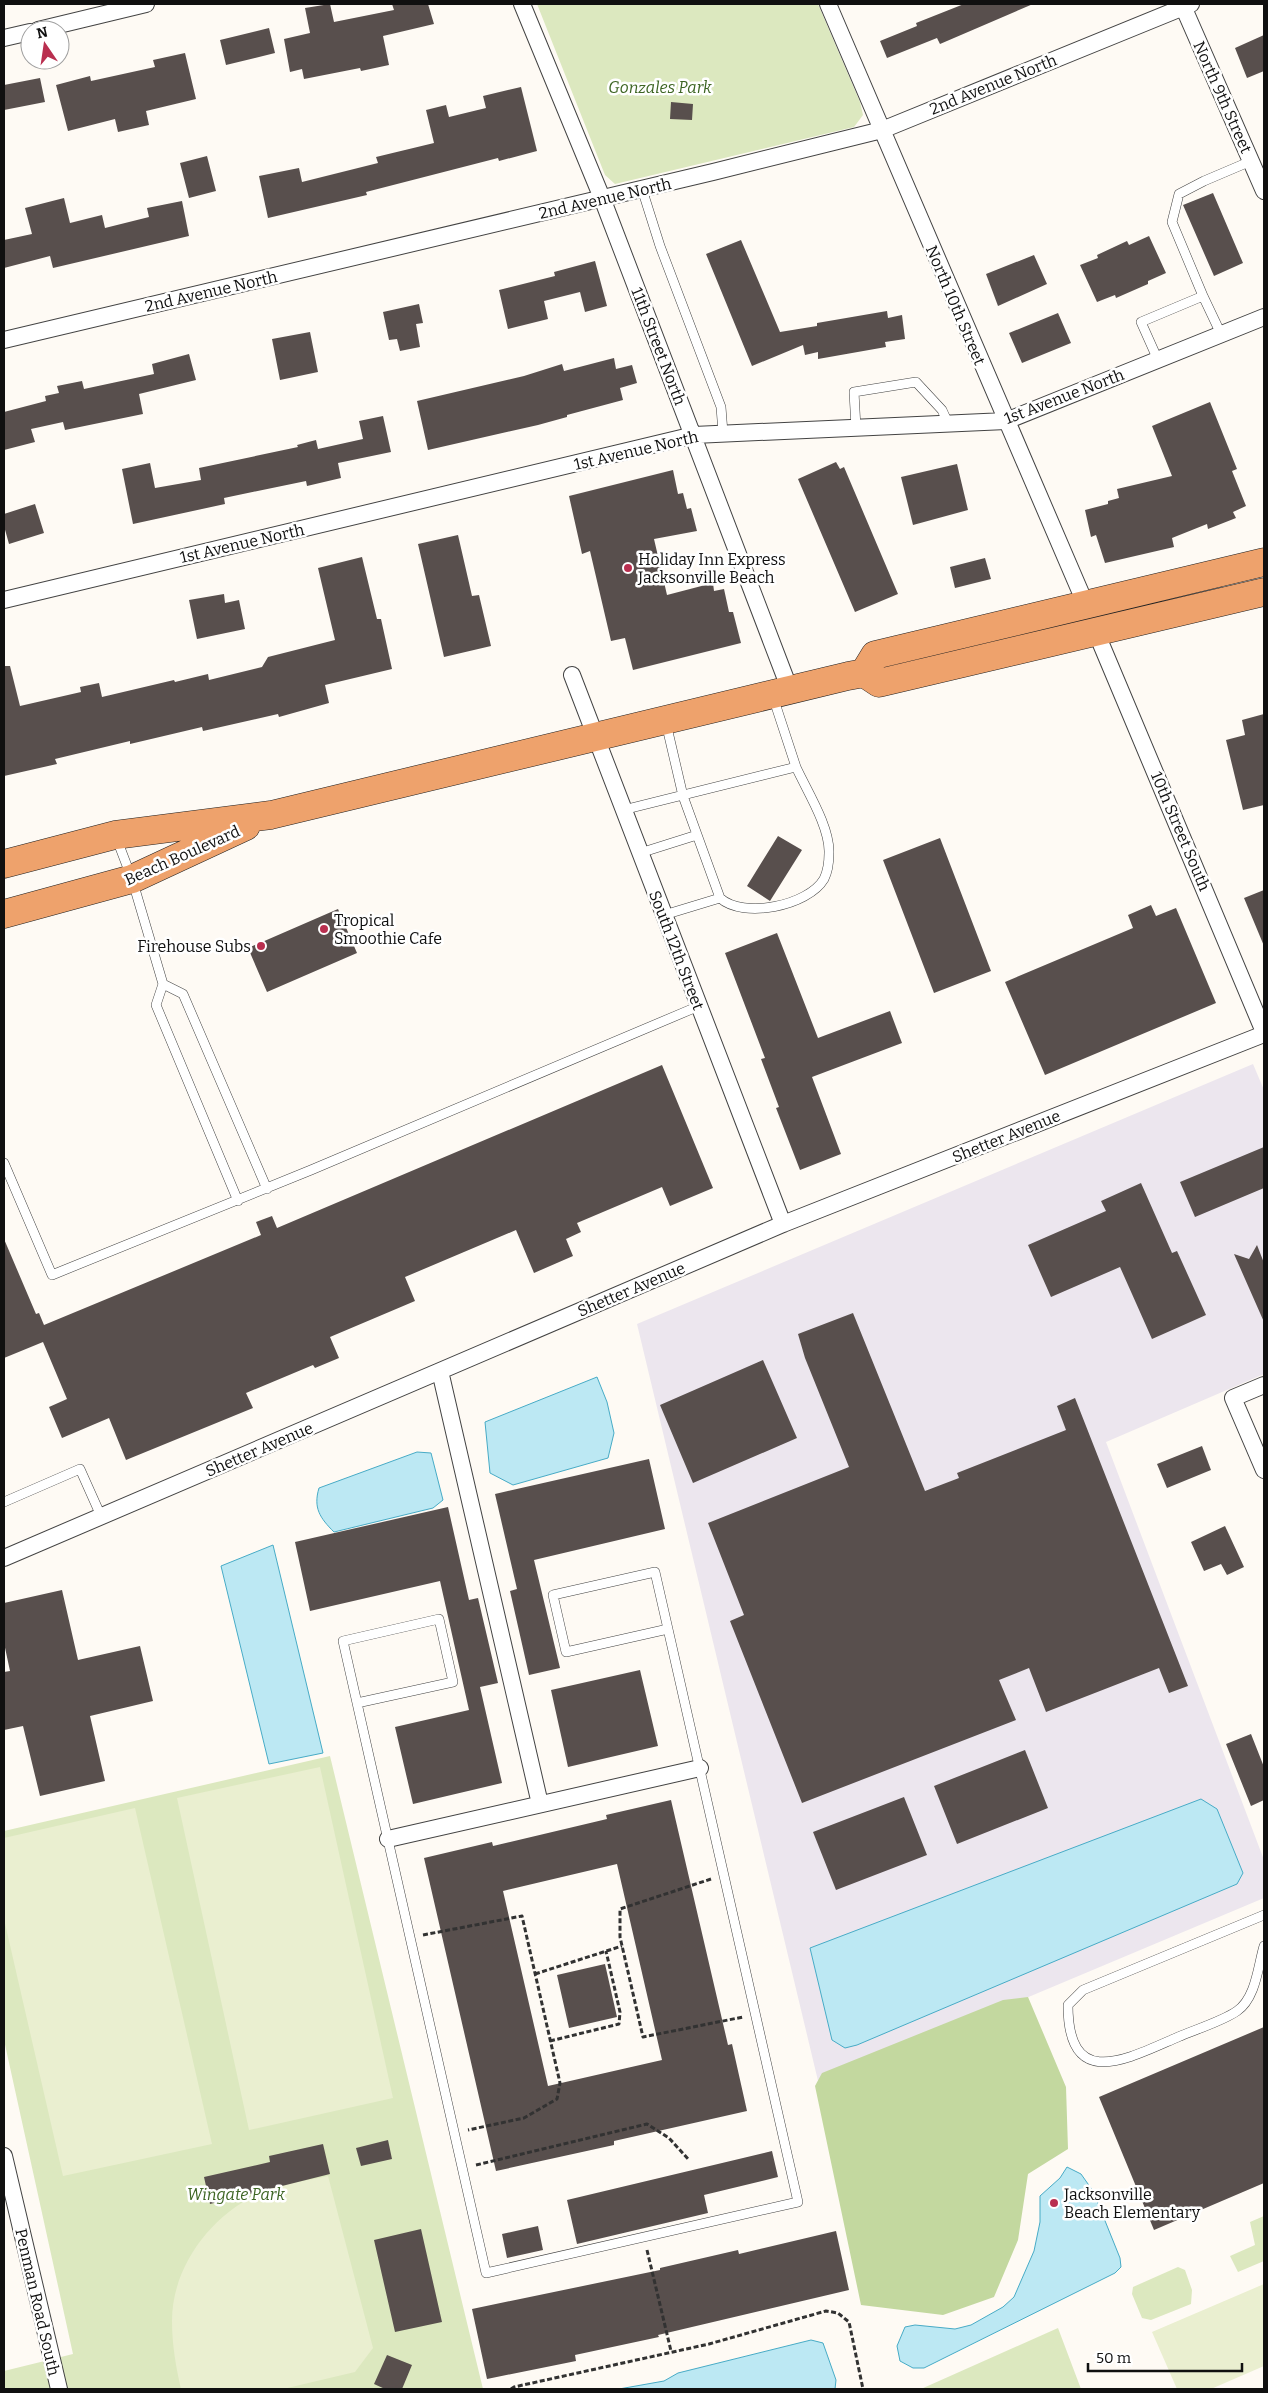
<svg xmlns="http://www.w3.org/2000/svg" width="1268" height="2393" viewBox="0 0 1268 2393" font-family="Bitter,serif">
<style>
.industrial{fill:#ece6ee}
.green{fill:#dce8bf}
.forest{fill:#c3d89f}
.pitch{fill:#eaefd0}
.water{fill:#bce8f3;stroke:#47abc6}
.building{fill:#584f4d;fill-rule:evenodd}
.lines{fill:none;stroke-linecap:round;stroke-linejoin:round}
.service-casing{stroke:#434343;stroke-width:10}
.minor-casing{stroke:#434343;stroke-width:18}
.trunk-casing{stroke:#212121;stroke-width:29}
.path{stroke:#323232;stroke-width:3;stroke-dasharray:5 2.5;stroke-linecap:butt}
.service{stroke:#fff;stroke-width:9}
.minor{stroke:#fff;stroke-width:16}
.trunk{stroke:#eea26c;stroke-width:28}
.poi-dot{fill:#b92f4f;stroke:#fff;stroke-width:2}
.labels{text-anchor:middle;stroke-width:5;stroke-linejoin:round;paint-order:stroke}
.street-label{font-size:16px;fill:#101010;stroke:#fff}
.park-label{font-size:16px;font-style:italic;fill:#3d6523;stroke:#fff}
.poi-label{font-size:16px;fill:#101010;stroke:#fff;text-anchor:start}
</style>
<rect width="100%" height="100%" fill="#fefaf4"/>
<!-- industrial -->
<path class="industrial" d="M1253,1064L1264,1090V1374L1106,1442L1264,1860V1898L819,2085L637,1324Z"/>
<!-- green -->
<path class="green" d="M537,4H818L860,102L863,115L854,127L615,184L605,175Z
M330,1756L483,2389H4V2371L73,2354L4,2040V1831Z
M1264,2216V2261L1238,2272L1230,2256L1255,2245L1250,2222Z
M1178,2267L1185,2270L1192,2290L1191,2304L1151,2320L1142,2318L1132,2294L1133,2287Z
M1058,2328L1081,2389H921Z"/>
<!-- forest -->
<path class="forest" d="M1028,1997L1066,2087L1068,2149L1028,2174L1018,2240L994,2297L943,2315L861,2305L815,2086L822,2073L1003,2000Z"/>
<!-- pitch -->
<path class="pitch" d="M320,1767L393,2098L249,2130L177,1798Z
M135,1808L212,2144L63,2176L4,1919V1838Z
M328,2176L373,2348L355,2372L283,2389H181C176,2367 172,2345 172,2321C172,2261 219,2205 275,2187C292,2182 310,2180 328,2176Z
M1264,2284V2366L1211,2389H1177L1152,2332Z"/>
<!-- water -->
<path class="water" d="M597,1377L607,1402L614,1433L608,1458L513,1485L490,1473L485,1422Z
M417,1452L431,1453L443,1500L433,1508L334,1532C320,1518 313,1508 319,1488Z
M273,1545L323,1753L269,1764L221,1566Z
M1201,1799L1217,1809L1243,1873L1237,1884L857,2045L845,2048L832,2040L810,1948Z
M1067,2167L1081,2174L1093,2191L1120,2258L1121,2267L1115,2273L924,2368H913L900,2361L897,2346L905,2327L915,2325L955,2329L971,2325L1003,2307L1014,2297L1034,2251L1040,2222V2196L1060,2178Z
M811,2340L823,2343L836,2380L835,2389H619L664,2381L678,2373Z"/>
<!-- building -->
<path class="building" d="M330,4L334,22L394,10L392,4H428L434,24L383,36L389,65L361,71L360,68L304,79L302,69L290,72L284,39L310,33L305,8Z
M964,4H1033L940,44L937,38L887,58L880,41L917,26L916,23Z
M269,28L275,53L226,65L220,40Z
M1264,35V71L1247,78L1235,48Z
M185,53L196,99L146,111L149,125L118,132L115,119L68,131L56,85L90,76L91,81L155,67L153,60Z
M40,78L45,102L4,110V85Z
M521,87L537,151L499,161L498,158L366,192L367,195L268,218L259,176L299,168L302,182L378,163L376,157L434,143L426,110L446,105L449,117L486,108L483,96Z
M671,102L693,104L692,120L670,119Z
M207,156L216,191L189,198L180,163Z
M1213,193L1243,263L1214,276L1183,205Z
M64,198L70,223L102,215L105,228L149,217L147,208L182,201L189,236L53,268L50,256L4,268V240L32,234L25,208Z
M1149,236L1166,273L1148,281V284L1116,298L1115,295L1097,302L1080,265L1098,258L1097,255L1127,241L1129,245Z
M741,240L780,332L817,326V323L887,311L888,318L902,315L905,339L885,342L886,347L818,359V352L805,355L803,345L752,366L706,254Z
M1034,255L1047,284L998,306L986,274Z
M595,261L607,306L585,312L580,292L544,301L548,319L508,329L499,290L555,276L554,272Z
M419,304L423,323L416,324L420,347L400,351L397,339L389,340L383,312Z
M1058,313L1071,343L1022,363L1009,333Z
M310,332L318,372L280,380L272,339Z
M189,354L196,380L139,394L143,414L65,430L63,422L31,429L35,442L4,450V412L46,401L45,396L59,393L57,386L82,381L84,389L154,374L152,364Z
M614,358L616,369L632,365L637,383L620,388L623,400L567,415V417L538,425L428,450L417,401L524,376L562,364L564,371Z
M1210,402L1237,469L1232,471L1246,506L1233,512L1236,518L1208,529L1207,524L1172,538L1174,547L1105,563L1096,535L1091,537L1085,510L1108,504V501L1119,498L1117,489L1172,476L1152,426Z
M383,416L391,452L338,463L341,478L307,486L306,481L224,498L225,504L133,524L122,469L150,463L155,488L201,480L199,468L298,447L297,445L316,440L318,449L363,439L359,421Z
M836,462L840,469L844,467L898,594L855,612L798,479Z
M957,464L968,510L913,525L901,477Z
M673,470L678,494L683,493L687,509L691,508L697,531L654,539L667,595L713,583L714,591L724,589L729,612H733L741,643L633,670L625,638L611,641L590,551L582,554L569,496Z
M35,504L44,533L9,544L4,526V514Z
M458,535L472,596L479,595L491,646L444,657L418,544Z
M362,557L377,619H381L392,669L325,685L329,703L279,717L278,714L203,731L202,727L130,744V741L55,759L57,764L4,776V666H10L20,706L81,692L80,687L99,683L102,697L174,680L175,682L208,674L209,680L262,667L268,657L335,640L318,568Z
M985,558L991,579L955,588L950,567Z
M224,594L225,603L239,600L245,629L197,639L189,600Z
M1264,714V805L1243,810L1226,740L1245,735L1242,720Z
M778,836L802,850L770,901L747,886Z
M940,838L991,971L934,993L883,860Z
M1264,890V946L1244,898Z
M1151,905L1156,916L1176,908L1216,1003L1045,1075L1005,982L1133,928L1128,915Z
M338,909L357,953L267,992L248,948Z
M777,933L818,1038L890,1011L902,1043L812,1077L841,1154L800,1170L776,1108L779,1107L761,1059L765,1058L725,953Z
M662,1065L713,1188L670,1206L662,1187L577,1223L581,1232L566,1239L573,1256L534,1273L516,1230L405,1277L415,1301L330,1337L339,1358L315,1368L313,1365L246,1393L253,1408L126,1460L109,1418L62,1438L49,1407L67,1399L43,1342L4,1358V1239L36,1314L39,1313L44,1325L261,1235L256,1222L272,1216L277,1228Z
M1264,1147V1188L1195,1217L1180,1182Z
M1141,1183L1172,1253L1177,1251L1206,1315L1152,1339L1120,1267L1051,1297L1028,1245L1106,1211L1101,1201Z
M1257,1245L1264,1263V1322L1234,1254L1249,1259Z
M853,1313L925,1491L959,1478L957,1473L1066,1430L1057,1406L1075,1398L1188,1686L1169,1693L1159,1668L1046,1712L1029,1668L999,1680L1016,1720L802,1803L730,1621L744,1615L708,1523L849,1467L805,1358L798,1334Z
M763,1360L797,1438L693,1483L660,1405Z
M1202,1446L1211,1470L1167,1488L1157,1464Z
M649,1459L665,1529L534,1560L560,1668L529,1675L510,1591L517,1589L495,1494Z
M448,1507L469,1600L478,1598L498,1683L480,1687L502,1783L413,1804L395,1727L469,1710L440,1581L310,1611L295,1542Z
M1225,1526L1244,1567L1227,1575L1221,1564L1204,1571L1191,1542Z
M62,1590L78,1660L140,1646L153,1701L90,1716L105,1781L40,1796L23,1726L4,1730V1672L10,1671L4,1643V1603Z
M640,1670L658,1746L568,1767L551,1690Z
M1251,1734L1264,1767V1800L1251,1806L1226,1744Z
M1025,1750L1048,1808L957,1844L934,1786Z
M904,1797L927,1855L836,1890L813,1832Z
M671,1800L728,2045L732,2044L747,2111L614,2141V2145L496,2171L424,1858L492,1842L493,1846L607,1819L606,1815ZM617,1864L662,2060L548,2086L503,1891Z
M605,1964L617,2017L569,2028L557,1975Z
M1264,2027V2183L1154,2230L1099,2097Z
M388,2140L392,2159L361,2166L356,2148Z
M323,2144L330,2174L210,2204L204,2177L270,2162L269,2156Z
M772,2151L778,2177L704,2195L708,2213L577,2244L567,2200Z
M538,2226L543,2250L507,2258L502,2234Z
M421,2229L442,2322L395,2332L374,2240Z
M836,2231L849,2290L658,2335L659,2337L575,2355L576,2361L487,2379L472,2309L660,2270V2268L738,2250L739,2254Z
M387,2355L412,2365L402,2389H385L374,2384Z"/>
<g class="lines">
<!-- service casing -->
<g class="service-casing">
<path id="service" d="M642,189L660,246L721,407L723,433
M1203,296L1172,222L1179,194L1204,181L1251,161
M1158,360L1141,322L1203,296L1221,334
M856,428L854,392L916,382L942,410L948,423
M623,810L796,767L773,697
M116,837L132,879L163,984
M640,853L697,835
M720,898C743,919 808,906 824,879C828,871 829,861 829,853C830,827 807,791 796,767
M664,915L720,898L683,796L666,723
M4,1163L52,1275L311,1170L699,1006
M238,1201L156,1005L163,984L183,994L267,1189
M4,1502L80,1469L101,1516
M357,1703L343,1641L439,1619L453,1682L357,1703L486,2273L798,2202L668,1629L566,1652L553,1595L655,1572L668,1629
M1264,1915L1083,1990L1068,2005C1068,2092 1127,2059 1178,2037C1194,2030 1223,2021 1237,2011C1256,1998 1258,1966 1264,1946"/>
</g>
<!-- minor casing -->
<g class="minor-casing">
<path id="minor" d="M522,4L602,198L790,690
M828,4L1086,605
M1182,4L1264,191
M38,30L146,4
M4,38L30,32
M4,340L713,172L882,130L1191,4
M4,600L694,435L1006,421L1264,317
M1096,632L1264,1032
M572,675L783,1224
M440,1371L540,1804
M1264,1385L1233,1398L1264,1470
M4,1558L783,1224L1264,1034
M388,1839L700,1768
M4,2156L59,2389"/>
</g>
<!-- trunk casing -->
<g class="trunk-casing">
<path id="trunk" d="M864,673L875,655L1264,562
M4,864L115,835L271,815L848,676L864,673L879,683L1264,592
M4,914L132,879L246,826"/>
</g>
<!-- path -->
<path class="path" d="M711,1879L620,1909V1937L643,2037L743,2017
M423,1935L522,1916L560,2083L557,2099L524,2118L468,2130
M535,1974L622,1946
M550,2041L619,2024L620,2012L606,1951
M476,2165L647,2124L669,2138L689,2160
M647,2250L671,2351
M511,2389L514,2387L709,2344L826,2311L838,2313L849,2322L863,2389"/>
<!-- service -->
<use href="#service" class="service"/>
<!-- minor -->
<use href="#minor" class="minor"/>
<!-- trunk -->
<use href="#trunk" class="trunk"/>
</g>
<!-- markers -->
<g class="poi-dot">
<circle cx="628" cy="568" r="5"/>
<circle cx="324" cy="929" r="5"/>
<circle cx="261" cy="946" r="5"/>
<circle cx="1054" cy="2203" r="5"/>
</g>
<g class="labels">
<!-- street labels -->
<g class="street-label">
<text transform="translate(993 84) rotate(-22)" y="6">2nd Avenue North</text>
<text transform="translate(1223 97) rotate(66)" y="6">North 9th Street</text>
<text transform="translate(605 198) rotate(-13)" y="6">2nd Avenue North</text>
<text transform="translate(211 291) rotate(-13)" y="6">2nd Avenue North</text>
<text transform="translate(956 305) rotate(67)" y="6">North 10th Street</text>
<text transform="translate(659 346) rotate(69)" y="6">11th Street North</text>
<text transform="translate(1064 396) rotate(-21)" y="6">1st Avenue North</text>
<text transform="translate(636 450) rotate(-13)" y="6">1st Avenue North</text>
<text transform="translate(242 543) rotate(-13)" y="6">1st Avenue North</text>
<text transform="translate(1181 831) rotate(67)" y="6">10th Street South</text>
<text transform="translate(182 855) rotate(-24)" y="6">Beach Boulevard</text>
<text transform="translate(677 950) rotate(69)" y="6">South 12th Street</text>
<text transform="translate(1006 1136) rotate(-22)" y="6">Shetter Avenue</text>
<text transform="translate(631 1289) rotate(-23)" y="6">Shetter Avenue</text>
<text transform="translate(259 1449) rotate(-23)" y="6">Shetter Avenue</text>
<text transform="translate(38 2302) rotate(77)" y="6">Penman Road South</text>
</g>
<!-- park labels -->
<g class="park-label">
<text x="660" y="93">Gonzales Park</text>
<text x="236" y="2200">Wingate Park</text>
</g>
<!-- poi labels -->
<g class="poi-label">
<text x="638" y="565">Holiday Inn Express<tspan x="638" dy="18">Jacksonville Beach</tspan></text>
<text x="334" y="926">Tropical<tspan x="334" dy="18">Smoothie Cafe</tspan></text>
<text x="251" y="952" text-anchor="end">Firehouse Subs</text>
<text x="1064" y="2200">Jacksonville<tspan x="1064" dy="18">Beach Elementary</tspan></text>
</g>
</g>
<!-- border -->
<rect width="1268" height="2393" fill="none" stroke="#101010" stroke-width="10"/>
<!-- north arrow -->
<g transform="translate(45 45) rotate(347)"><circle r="24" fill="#ffffff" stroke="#9f9f9f"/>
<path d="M0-4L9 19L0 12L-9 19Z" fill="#b92f4f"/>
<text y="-8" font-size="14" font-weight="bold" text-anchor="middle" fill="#101010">N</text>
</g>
<!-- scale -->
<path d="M1088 2363v8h154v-8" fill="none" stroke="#101010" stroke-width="2.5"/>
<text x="1096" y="2363" font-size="15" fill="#101010" stroke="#ffffff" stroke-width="4" paint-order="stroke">50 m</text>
</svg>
